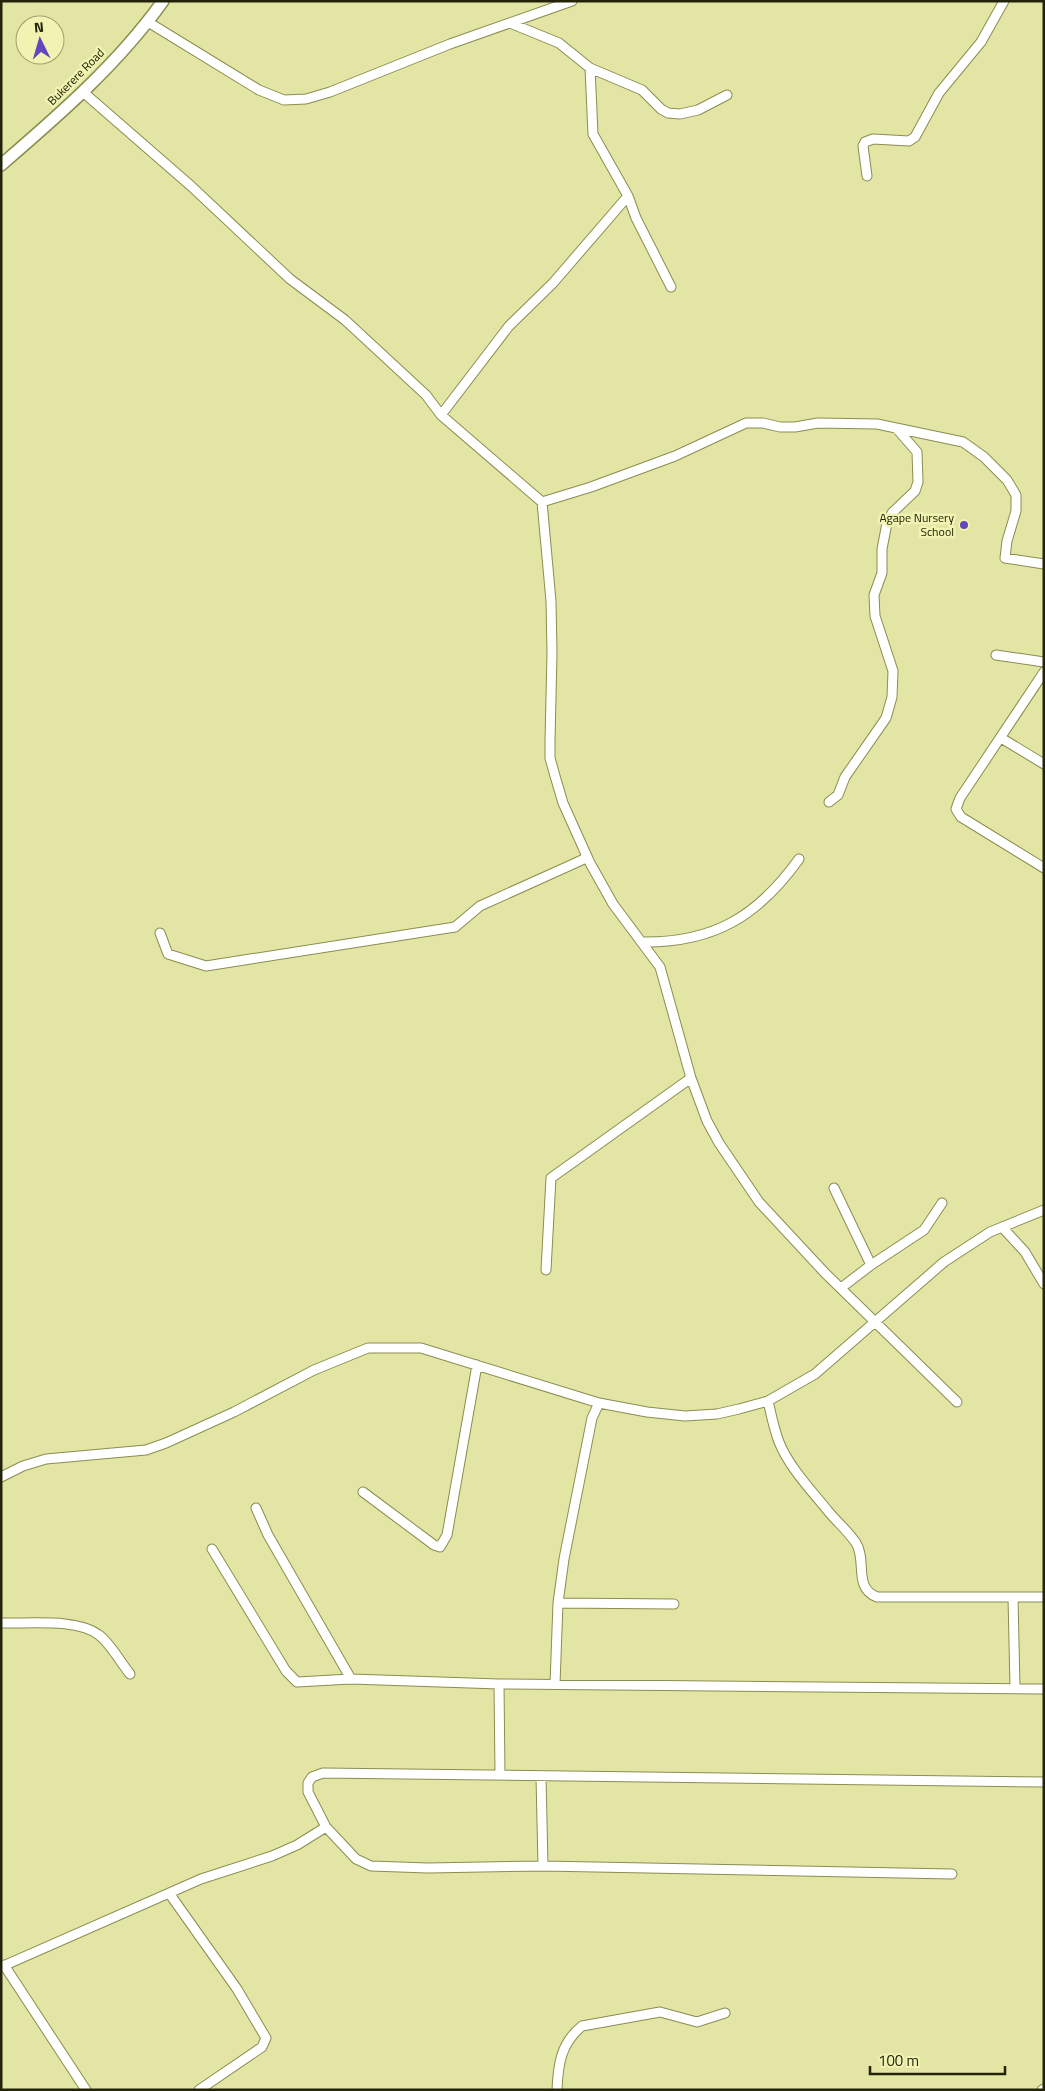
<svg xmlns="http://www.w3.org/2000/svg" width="1045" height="2091" viewBox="0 0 1045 2091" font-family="'Titillium Web',sans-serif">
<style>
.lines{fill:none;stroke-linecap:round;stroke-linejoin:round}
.street-casing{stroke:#8b8d4f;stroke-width:11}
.secondary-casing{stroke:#8b8d4f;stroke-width:14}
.street{stroke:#fff;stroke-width:9}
.secondary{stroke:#fff;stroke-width:11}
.poi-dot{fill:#6546bf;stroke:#f0f3b1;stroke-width:2}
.labels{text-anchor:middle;stroke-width:5;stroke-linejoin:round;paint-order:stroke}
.street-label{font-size:12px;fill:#222309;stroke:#f0f3b1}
.poi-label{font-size:12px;fill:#222309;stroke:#f0f3b1;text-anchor:end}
</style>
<rect width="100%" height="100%" fill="#e3e5a5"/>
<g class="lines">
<!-- street casing -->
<g class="street-casing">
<path id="street" d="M148,22L259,90L284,100L306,99L330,92L450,44L572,1
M510,23L559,43L590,68L642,90L661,109L668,113L680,114L698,110L727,95
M590,68L593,134L628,196L636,218L671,287
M83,92L191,186L290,279L345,320L426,395L441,415L542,502L591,487L675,456L746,423H763L780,427H795L818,423L877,424L963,442L984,457L1007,480L1016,495V511L1007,541L1005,558L1044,564
M867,176L863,146L865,142L873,139L909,141L915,137L939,93L981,42L1004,1
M441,415L509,326L553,283L628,196
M542,502L551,601L552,653L550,741V758L555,776L563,803L590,863L613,904L660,967L691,1078L707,1121L719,1143L759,1202L825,1273L957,1402
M996,655L1044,662
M1044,672L960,798L956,809L961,817L1044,868
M1001,738L1044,764
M829,802L838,795L845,777L886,718L892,697L893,671L875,616L874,595L882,573V549L887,523L892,513L915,491L918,482L917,452L897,429
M160,933L168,954L206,966L455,927L480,906L571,865L584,859L586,855
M642,942C714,943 758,916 799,859
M834,1188L871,1265L841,1288
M1002,1227L1025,1252L1044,1284
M871,1265L924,1230L942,1203
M546,1270L551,1178L691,1078
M768,1401C771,1414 774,1429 779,1442C789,1467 811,1490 828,1511C837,1522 848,1531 856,1543C867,1560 853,1588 877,1597H1044
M1,1477L23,1466L46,1459L146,1450L166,1443L234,1412L314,1370L368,1348H421L599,1403L647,1412L685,1416L717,1414L739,1409L768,1401L815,1374L944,1262L990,1232L1044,1210
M363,1492L434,1545L440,1547L447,1535L477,1365
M256,1508L268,1535L351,1679
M212,1549L286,1671L297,1682L351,1679L499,1684L1044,1689
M1013,1597L1015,1688
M558,1603L674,1604
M1,1623C29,1624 77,1618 99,1635C110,1643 121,1663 130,1674
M499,1684L500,1775
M555,1684L558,1603L564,1559L592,1418L599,1403
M541,1777L543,1866
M952,1874L543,1866L428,1868L371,1866L356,1859L326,1827L308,1792V1783L312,1777L323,1773L1044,1782
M169,1893L237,1989L266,2038L262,2047L199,2090
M4,1965L86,2090
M1,1967L201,1879L272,1856L297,1845L326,1827
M557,2090C558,2064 561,2043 582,2026L660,2012L697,2022L725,2013
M1042,2090L1044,2089"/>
</g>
<!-- secondary casing -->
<g class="secondary-casing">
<path id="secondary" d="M1,165C59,115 118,64 163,1"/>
</g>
<!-- street -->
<use href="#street" class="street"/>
<!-- secondary -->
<use href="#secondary" class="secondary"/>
</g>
<!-- markers -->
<circle class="poi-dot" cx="964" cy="525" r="5"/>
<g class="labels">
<!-- street labels -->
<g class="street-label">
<text transform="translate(76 77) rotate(-45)" y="4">Bukerere Road</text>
</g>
<!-- poi labels -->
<g class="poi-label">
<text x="954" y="522">Agape Nursery<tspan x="954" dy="14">School</tspan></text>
</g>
</g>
<!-- border -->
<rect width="1045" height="2091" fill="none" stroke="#222309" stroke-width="5"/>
<!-- north arrow -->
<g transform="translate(40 40) rotate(355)"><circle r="24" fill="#f0f3b1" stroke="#9ea06e"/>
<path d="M0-4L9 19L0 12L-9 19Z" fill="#6546bf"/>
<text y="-8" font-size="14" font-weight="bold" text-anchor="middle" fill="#222309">N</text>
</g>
<!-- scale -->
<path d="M870 2066v8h135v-8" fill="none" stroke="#222309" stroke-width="2.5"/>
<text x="878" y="2066" font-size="15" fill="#222309" stroke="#f0f3b1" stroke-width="4" paint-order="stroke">100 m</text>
</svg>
